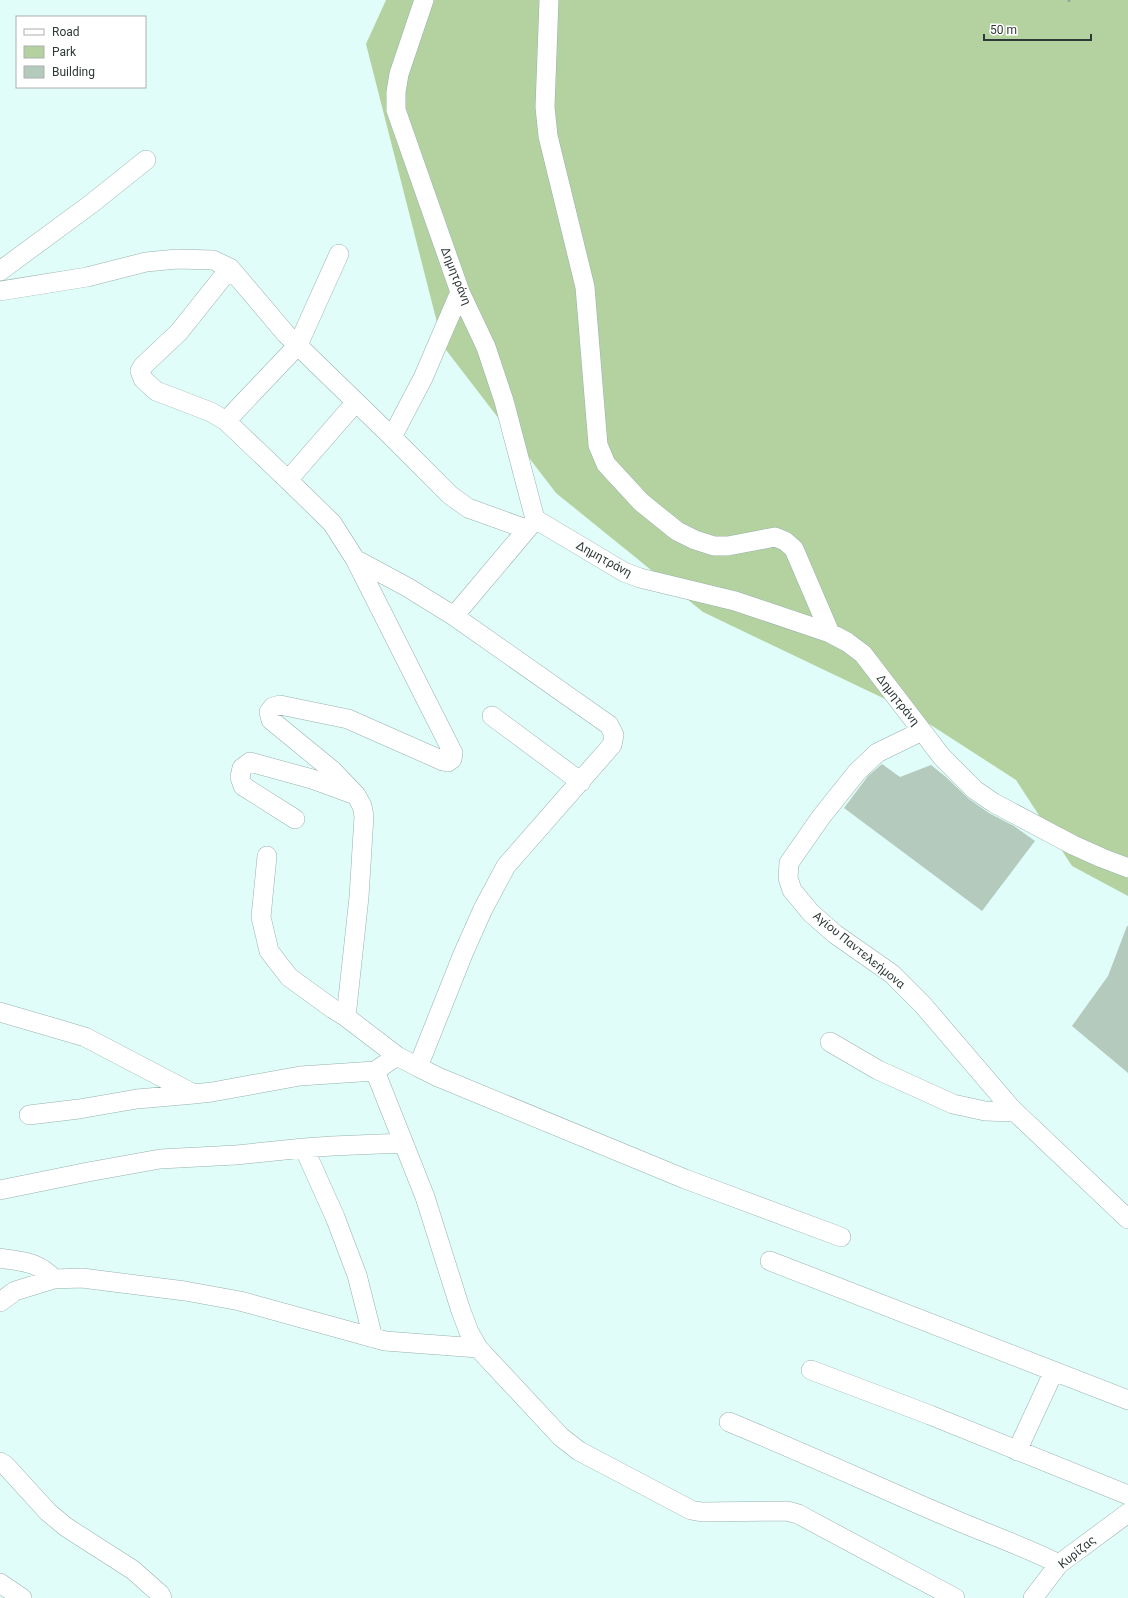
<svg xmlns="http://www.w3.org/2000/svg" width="1128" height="1598" viewBox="0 0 1128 1598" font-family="Roboto,sans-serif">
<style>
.green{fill:#b4d2a0}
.building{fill:#b4cabd}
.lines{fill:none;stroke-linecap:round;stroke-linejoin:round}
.minor-casing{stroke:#96b1ad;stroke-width:20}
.path{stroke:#90a5a2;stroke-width:2.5;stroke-dasharray:3 2;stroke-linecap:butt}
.minor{stroke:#fff;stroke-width:19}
.labels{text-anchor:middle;stroke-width:3.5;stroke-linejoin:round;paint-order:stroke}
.street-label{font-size:12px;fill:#2e3938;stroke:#fff}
</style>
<rect width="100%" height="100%" fill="#e1fdf9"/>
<!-- green -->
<path class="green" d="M386,0H1128V896L1072,866L1016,780L906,709L703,612L556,493L443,346L366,44Z"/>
<!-- building -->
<path class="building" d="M882,764L900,777L931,765L946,777L969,799L989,813L1014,826L1035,841L982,911L844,808L868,776Z
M1127,926H1128V1073L1072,1026L1108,976Z"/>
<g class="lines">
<!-- minor casing -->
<g class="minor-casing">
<path id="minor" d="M424,0L399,74L396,92V110L460,292L486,347L504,401L535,519L624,572L640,578L735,601L830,633L847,642L863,654L942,757L975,790L994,803L1073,845L1102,858L1128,868
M549,0L545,107L548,136L585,287L598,445L606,464L641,502L677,531L695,540L714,546H728L775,537L785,541L794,549L830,633
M230,268L179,332L143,366L140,371L143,379L156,391L211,412L226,421L288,480
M0,271L91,204L146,160
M0,291L87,277L146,262L177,259L213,260L230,268L286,334L356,402L288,480L332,523L355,559L453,753L452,759L448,762L443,761L348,719L280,705L273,707L269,712L271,720L332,770L356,795L362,806L364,816L359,897L346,1017L397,1056L375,1071L425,1197L461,1311L469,1332L478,1348L561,1437L579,1451L691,1510L702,1512L787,1511L798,1514L955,1598
M356,402L392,437L450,495L468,508L526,529
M226,421L298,345L339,254
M392,437L423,378L460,292
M355,559L407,587L454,616L609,725L614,735L612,745L506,866L483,909L463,954L418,1067L397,1056
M454,616L534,521
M492,716L581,782
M922,731L877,753L857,772L821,817L789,863L788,878L792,890L811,913L835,934L892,974L923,1005L1011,1108L1128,1219
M295,819L243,786L240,777L242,768L250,762L312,779L353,794
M267,856L261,917L269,951L289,977L333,1009L346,1017
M0,1012L85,1037L194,1094L212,1092L300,1076L375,1071
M830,1042L878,1070L953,1104L985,1111L1014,1112
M418,1067L438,1077L685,1179L841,1237
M29,1115L79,1109L137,1099L194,1094
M0,1190L88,1172L160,1159L236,1155L304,1148
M0,1258C23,1262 37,1261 54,1279
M770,1261L1128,1400
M0,1302L15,1291L54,1279L82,1278L185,1291L240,1301L385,1341L478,1348
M373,1338L357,1275L335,1217L304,1148L332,1146L403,1143
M811,1370L930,1415L1128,1495
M729,1422C804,1453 878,1487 953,1519C988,1534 1025,1547 1059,1564
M1017,1451L1054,1371
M0,1462L5,1465L48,1512L66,1527L133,1570L160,1594L162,1598
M0,1583L22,1598
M1033,1598L1059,1564L1128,1513"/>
</g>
<!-- path -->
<path class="path" d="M1069,0V2"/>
<!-- minor -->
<use href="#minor" class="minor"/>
</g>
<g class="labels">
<!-- street labels -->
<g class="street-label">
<text transform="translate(456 276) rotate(68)" y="4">Δημητράνη</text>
<text transform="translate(604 559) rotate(29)" y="4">Δημητράνη</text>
<text transform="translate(898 700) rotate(52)" y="4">Δημητράνη</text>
<text transform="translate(859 950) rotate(39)" y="4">Αγίου Παντελεήμονα</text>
<text transform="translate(1077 1552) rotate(-39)" y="4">Κυρίζας</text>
</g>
</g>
<!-- legend -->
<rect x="16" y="16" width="130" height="72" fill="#ffffff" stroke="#abb0af"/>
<rect x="24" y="29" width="20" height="6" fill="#ffffff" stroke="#abb0af"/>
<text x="52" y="36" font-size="12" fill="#2e3938">Road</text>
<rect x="24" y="46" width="20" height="12" fill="#b4d2a0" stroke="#abb0af"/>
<text x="52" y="56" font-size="12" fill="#2e3938">Park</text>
<rect x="24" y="66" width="20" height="12" fill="#b4cabd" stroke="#abb0af"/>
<text x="52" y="76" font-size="12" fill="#2e3938">Building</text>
<!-- scale -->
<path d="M984 34v6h107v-6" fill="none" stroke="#2e3938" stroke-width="2"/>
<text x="990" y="34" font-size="12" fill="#2e3938" stroke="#ffffff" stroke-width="3" paint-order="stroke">50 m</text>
</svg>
